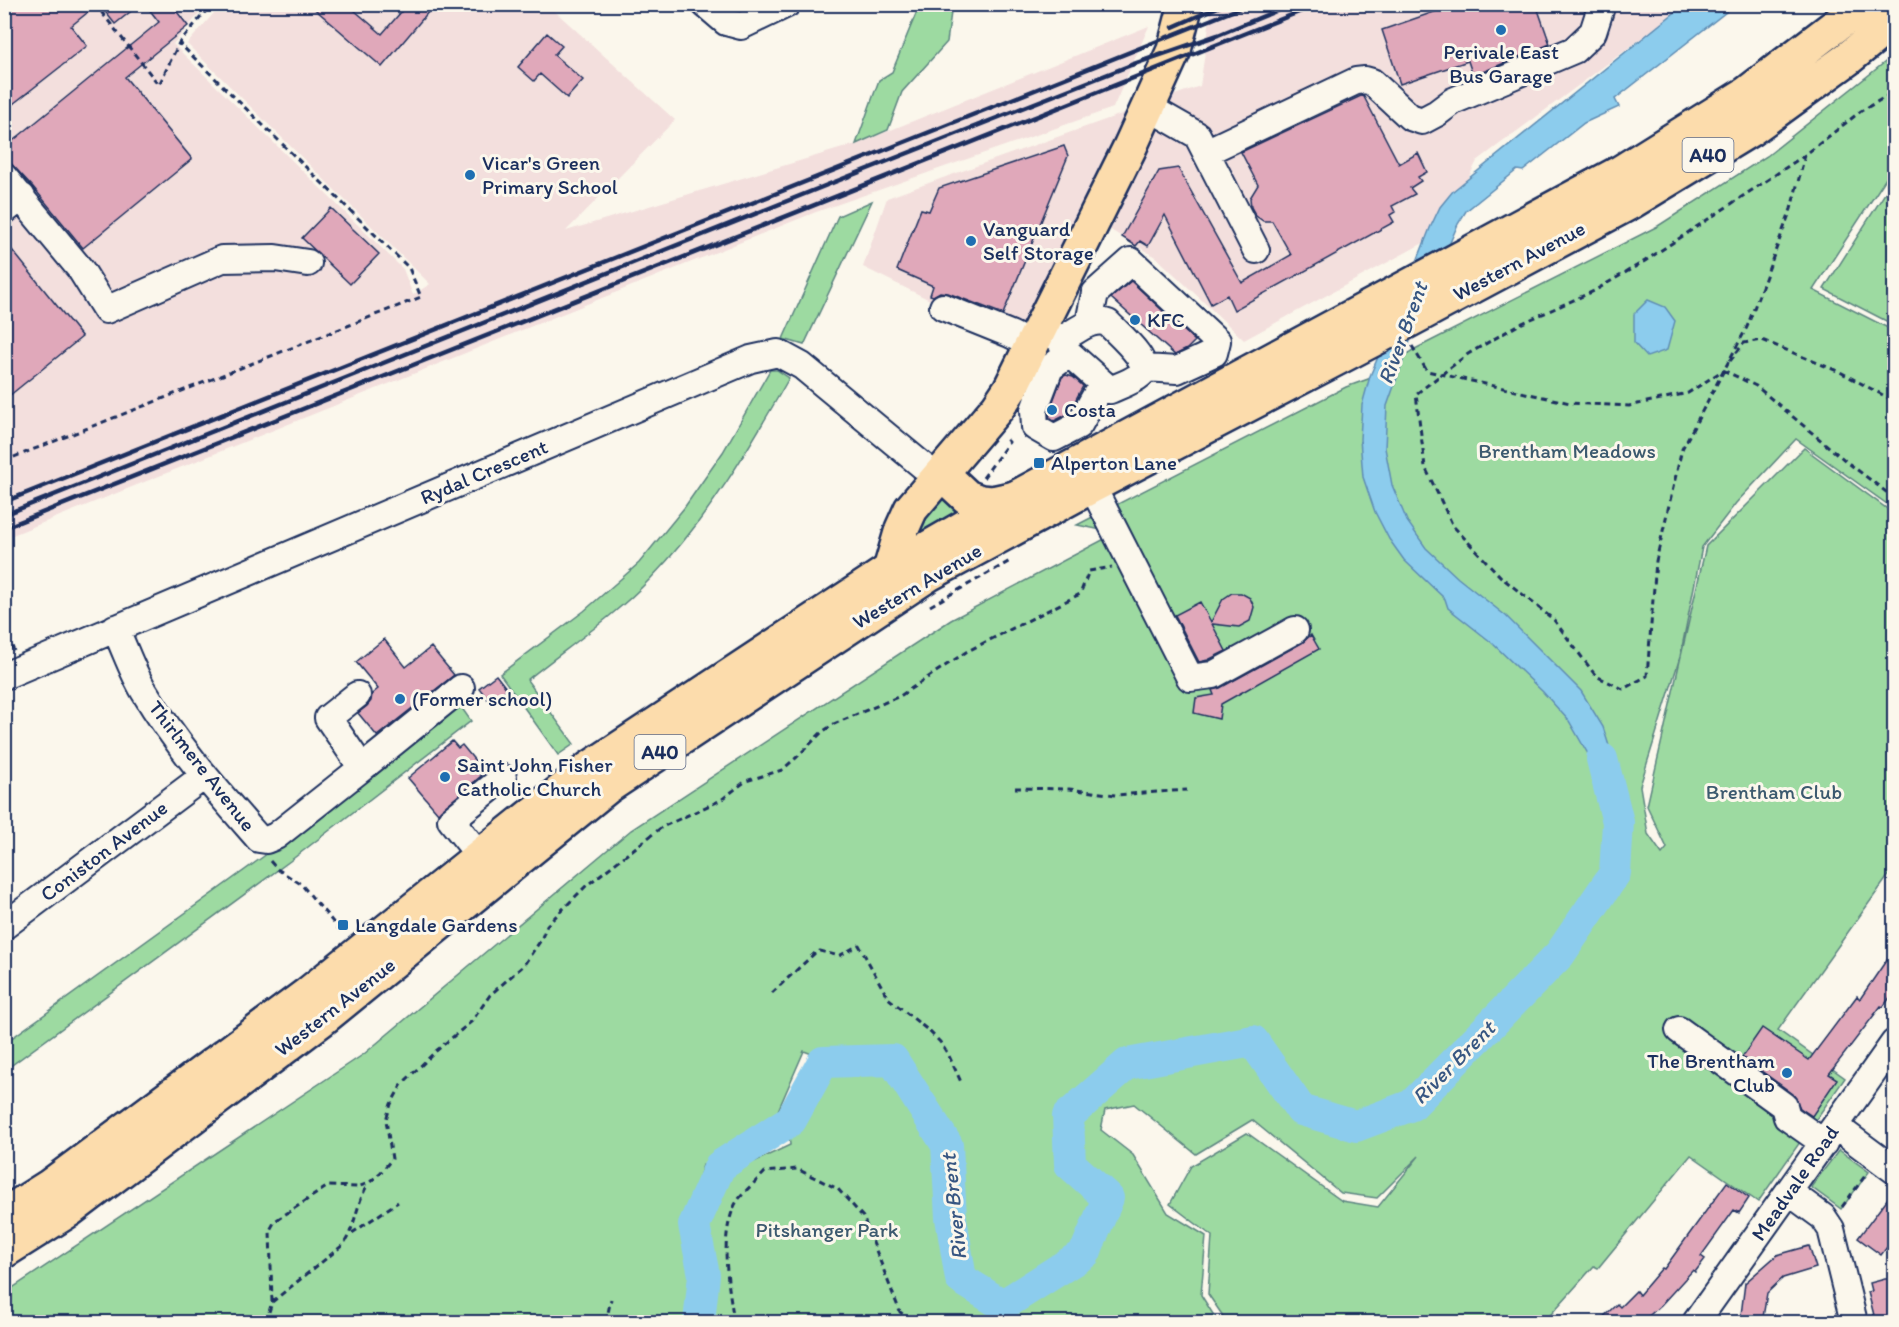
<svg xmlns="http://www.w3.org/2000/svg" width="1899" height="1327" viewBox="0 0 1899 1327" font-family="Itim,sans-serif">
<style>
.built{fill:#f3dfdd}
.green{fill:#9ddaa1;stroke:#5c8480;stroke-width:1.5;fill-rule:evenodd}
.water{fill:#8ccced;stroke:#5f8db4;stroke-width:1.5}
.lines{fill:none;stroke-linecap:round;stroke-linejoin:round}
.river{stroke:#8ccced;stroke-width:32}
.building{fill:#e0a8ba;stroke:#1b2f5e;stroke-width:1.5}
.minor-casing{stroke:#1b2f5e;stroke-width:30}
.major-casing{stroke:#1b2f5e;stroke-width:38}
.highway-casing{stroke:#1b2f5e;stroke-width:38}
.path{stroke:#1b2f5e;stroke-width:3;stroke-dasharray:6 4.5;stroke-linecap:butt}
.minor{stroke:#fbf7ec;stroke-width:26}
.major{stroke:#fcdcac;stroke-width:33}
.highway{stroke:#fcdcac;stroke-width:33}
.rail{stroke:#1b2f5e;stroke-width:4.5}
.poi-dot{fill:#1f6fb2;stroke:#fbf7ec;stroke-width:2}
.labels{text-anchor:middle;stroke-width:6;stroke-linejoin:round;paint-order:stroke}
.shield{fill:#fbf7ec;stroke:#5e6b89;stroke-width:1.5}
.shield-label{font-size:20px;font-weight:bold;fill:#1b2f5e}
.poi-label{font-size:21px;fill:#1b2f5e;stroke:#fbf7ec;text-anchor:start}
.street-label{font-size:21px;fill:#1b2f5e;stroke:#fbf7ec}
.park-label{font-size:21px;fill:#3c5a6f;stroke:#fbf7ec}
.water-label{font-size:22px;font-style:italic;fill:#375682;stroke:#fbf7ec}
</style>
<rect width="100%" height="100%" fill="#fbf7ec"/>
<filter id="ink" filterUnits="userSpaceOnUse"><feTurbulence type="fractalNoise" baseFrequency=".0167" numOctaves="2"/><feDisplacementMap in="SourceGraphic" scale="12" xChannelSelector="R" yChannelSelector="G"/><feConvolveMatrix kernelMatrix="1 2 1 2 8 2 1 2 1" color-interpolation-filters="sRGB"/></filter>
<g filter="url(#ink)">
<!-- built -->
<path class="built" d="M5,5H207L173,44L403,269L413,295L430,284L187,44L221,5H548L675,120L566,231L856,144L1149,26L1113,108L816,212L5,538Z
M1212,5H1686L1477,161L1440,234L1244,340L1157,258L1094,220L1029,349L863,267L887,198L1200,86Z"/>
<!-- green -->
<path class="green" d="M920,4L952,5L947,42L902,92L888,130L856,144L879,80L892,72Z
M1894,55V166L1813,290L1894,331V509L1796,439L1736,503L1702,547L1680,657L1640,786L1648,834L1662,854L1667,848L1647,806L1706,546L1804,448L1894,514V868L1778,1030L1845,1078L1758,1202L1691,1155L1598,1268L1594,1266L1544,1322H1227L1208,1294L1212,1236L1170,1204L1191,1166L1247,1133L1342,1201L1378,1207L1419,1156L1377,1198L1341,1193L1252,1120L1196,1154L1134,1104L1105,1110L1101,1130L1133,1155L1168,1213L1206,1236L1201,1295L1218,1322H706L713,1274L706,1225L727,1173L751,1162L703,1165L686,1218L698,1267L692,1312L682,1322H5V1293L364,1054L631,830L951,620L1116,533L1077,525L1346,387L1371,378L1413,350L1658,226L1767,156ZM804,1051L820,1057L812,1059L787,1113L790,1145L756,1161Z
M1894,179V325L1824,289Z
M872,201L804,345L783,339L838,216Z
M770,370H777L789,378C749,448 708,519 651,578C615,616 568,647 527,680L574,744L558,755L500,674L584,611L639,563L684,508L723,452Z
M946,485L963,509L918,535L911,533Z
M459,704L471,721L290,861L5,1070V1043L278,846Z
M1839,1150L1869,1172L1841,1209L1811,1187Z"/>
<!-- water -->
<path class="water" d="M1684,5H1735L1615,99L1619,107L1584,123L1523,171L1517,170L1466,211L1458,224L1420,313L1387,406L1385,448L1392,485L1407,521L1426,548L1458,578L1506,616L1581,691L1603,727L1625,796L1600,803L1588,754L1569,721L1543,692L1491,642L1448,608L1445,599L1404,560L1389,539L1375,512L1363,477L1360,439L1362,405L1370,376L1402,300L1430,228L1440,207L1453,191Z
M1648,300L1665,307L1675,321L1667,350L1647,357L1634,343V314Z"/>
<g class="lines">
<!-- river -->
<path class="river" d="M699,1322L704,1275L694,1225L720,1166L791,1120L823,1062L893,1060L947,1145L951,1218L961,1279L1003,1305L1085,1253L1108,1198L1070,1164L1068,1116L1127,1064L1253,1041L1301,1110L1356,1126L1412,1105L1560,954L1615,873L1618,822L1602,759"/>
</g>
<!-- building -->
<path class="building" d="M4,4H98L71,26L87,46L4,111Z
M99,4H140L115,24Z
M145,4H171L188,26L125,77L192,159L83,248L33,187L4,156V148L159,22Z
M309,4H347L382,34L408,4H435L382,67Z
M1457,4H1536L1550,44L1473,76L1468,61L1400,84L1382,30Z
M547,33L562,46L554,55L583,80L567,98L540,74L534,81L518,67Z
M1363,95L1399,164L1418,153L1427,172L1418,177L1421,181L1410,188L1415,194L1392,206L1395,212L1390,215L1394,222L1234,310L1227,295L1211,304L1165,215L1148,246L1140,241L1136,246L1122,237L1159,171L1178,168L1242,283L1291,255L1272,221H1263L1256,216L1251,207L1250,198L1258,185L1241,152Z
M1064,146L1068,156L1003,314L948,293L940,292L933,296L930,295L933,286L897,270L921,209L929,211L939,188Z
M331,208L379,254L350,284L302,238Z
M4,240L82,337L4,400Z
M1131,281L1195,341L1187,349L1175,355L1111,298Z
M1066,375L1073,377L1083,386L1068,414L1054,421L1050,418L1049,412L1062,377Z
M1232,593H1241L1250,598L1254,607L1250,621L1239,627L1212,624L1226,651L1208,660L1199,662L1175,615L1200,602L1211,622L1223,599Z
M1311,635L1319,649L1221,704L1219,719L1194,713L1196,698L1214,695L1212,690L1220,688L1302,643Z
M384,639L406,667L431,647L454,675L377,736L358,713L367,706L371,701L372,694L378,689L356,662Z
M496,675L507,689L490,702L479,688Z
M452,741L458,748L462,745L481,768L477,772L481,776L438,813L408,778Z
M1894,949V992L1883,1007L1881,1006L1829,1074L1837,1079L1812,1116L1800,1108L1793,1094L1742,1057L1762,1028L1809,1060L1857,996L1860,999Z
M1727,1182L1749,1198L1739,1213L1734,1210L1701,1256L1705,1259L1695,1272L1693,1270L1661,1305L1641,1323H1597L1617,1304L1620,1307L1636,1291L1639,1295L1662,1268L1664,1269Z
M1894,1190V1238L1881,1255L1858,1238Z
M1809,1246L1816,1268L1783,1278L1767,1293L1762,1323H1740L1745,1283L1777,1255Z
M1885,1279H1891L1894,1294V1323H1876L1868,1292L1872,1291L1870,1283Z"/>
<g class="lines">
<!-- minor casing -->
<g class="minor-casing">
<path id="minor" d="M705,4L726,22L741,26L787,4
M1148,107L1197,135L1256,250
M1206,152L1356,81L1365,80L1372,82L1410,117L1422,121L1437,113L1453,101L1574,50L1593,32L1602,4
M4,177L81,270L106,310L222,259L275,258L308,263
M4,211L22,197
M943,307L1010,334L1032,345
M1089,323L1095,293L1131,261L1217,341L1214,353L1177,370L1145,368
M1042,326L1060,340L1064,349L1110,390C1119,386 1132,382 1140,375C1155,364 1117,333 1108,323C1091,316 1075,333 1060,340
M1069,354L1050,368L1034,410L1035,427L1054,438L1079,425L1102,384
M1092,486L1190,678L1213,675L1295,630
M115,628C125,649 132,671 144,691C176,745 218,792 259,839L266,840L276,836L362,768L328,718L357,695
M4,676L751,359L778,353L802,366L923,466L939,477
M362,768L461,688
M480,856L451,820L503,778
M4,926L204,776
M1679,1030L1784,1106L1787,1117L1824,1143
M1835,1126L1894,1170
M1789,1192L1823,1217L1831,1229L1854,1322
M1696,1322L1894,1043"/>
</g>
<!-- major casing -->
<g class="major-casing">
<path id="major" d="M939,477L952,483L967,497L980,502L992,503L1015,498
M890,570L902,529L911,509L998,407L1010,389L1130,147L1174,50L1186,4"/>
</g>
<!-- highway casing -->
<g class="highway-casing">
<path id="highway" d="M4,1215L50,1186L308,994L590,768L890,570L1015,498L1621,172L1746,94L1864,4
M4,1251L69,1210L322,1019L607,787L929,574L1092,486L1374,339L1631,202L1751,129L1846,60L1894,21"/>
</g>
<!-- path -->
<path class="path" d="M95,4L159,85L179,43L212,4
M1805,155L1791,209L1747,327L1682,449L1656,561L1647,676L1623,689L1596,676L1554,620L1501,577L1453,526L1425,467L1416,394L1468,354L1520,324L1594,291L1645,261L1805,155L1861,111L1894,92
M1412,346L1427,371L1570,403L1629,406L1688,393L1722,371
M1730,361L1744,343L1762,340L1840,372L1894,401
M1723,370L1756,386L1847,462L1894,498
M4,461L421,297L409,268L179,43
M983,478L1009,442L1005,438
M930,606L1010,561
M4,627L14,651
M1015,788L1069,789L1116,795L1187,790
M270,861L277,869L301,884L343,934
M772,993L815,953L820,951L839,956L859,945L888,998L929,1031L940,1042L949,1056L961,1082
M1842,1207L1865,1176
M352,1233L398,1202
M272,1302L343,1245C356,1226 356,1204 368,1184
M266,1322L272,1302L270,1230L275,1221L328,1186L357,1187L369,1183L381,1172L392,1159L386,1120L391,1104L402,1084L436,1051L472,1021L490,995L523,966L541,940L547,925L586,886L662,827L721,800L746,781L782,770L797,757L822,732L834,724L900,696L966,652L1080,594L1089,571L1112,567
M606,1322L611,1299
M734,1322C729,1286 719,1242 734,1207C738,1196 757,1181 765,1172L797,1169L838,1189L863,1217L900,1312L913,1322"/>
<!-- minor -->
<use href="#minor" class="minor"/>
<!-- major -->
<use href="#major" class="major"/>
<!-- highway -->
<use href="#highway" class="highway"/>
<!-- rail -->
<path class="rail" d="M1173,27L1225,4
M4,502L1250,4
M4,515L827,185L1131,65L1218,35L1293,4
M4,528L1319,4"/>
</g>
</g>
<!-- markers -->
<g class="poi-dot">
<circle cx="1501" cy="30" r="6"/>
<circle cx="470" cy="175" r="6"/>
<circle cx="971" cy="241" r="6"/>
<circle cx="1135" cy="320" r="6"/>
<circle cx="1052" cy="410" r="6"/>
<rect x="1033" y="457" width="12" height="12" rx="3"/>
<circle cx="400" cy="699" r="6"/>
<circle cx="445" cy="777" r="6"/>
<rect x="337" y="919" width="12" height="12" rx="3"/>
<circle cx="1787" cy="1073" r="6"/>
</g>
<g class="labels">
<!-- shield labels -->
<g class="shield">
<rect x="1682.5" y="138" width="51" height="34" rx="4.5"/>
<rect x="634.5" y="735" width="51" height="34" rx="4.5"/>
</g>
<g class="shield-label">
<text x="1708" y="162">A40</text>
<text x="660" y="759">A40</text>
</g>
<!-- poi labels -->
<g class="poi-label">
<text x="1501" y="59" text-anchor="middle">Perivale East<tspan x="1501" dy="24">Bus Garage</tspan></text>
<text x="482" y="170">Vicar's Green<tspan x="482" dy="24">Primary School</tspan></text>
<text x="983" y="236">Vanguard<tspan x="983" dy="24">Self Storage</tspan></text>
<text x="1147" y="327">KFC</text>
<text x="1064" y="417">Costa</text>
<text x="1051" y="470">Alperton Lane</text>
<text x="412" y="706">(Former school)</text>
<text x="457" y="772">Saint John Fisher<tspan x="457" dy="24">Catholic Church</tspan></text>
<text x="355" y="932">Langdale Gardens</text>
<text x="1775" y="1068" text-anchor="end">The Brentham<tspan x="1775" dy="24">Club</tspan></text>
</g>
<!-- street labels -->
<g class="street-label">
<text transform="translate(1519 261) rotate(-28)" y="7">Western Avenue</text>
<text transform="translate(484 472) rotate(-23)" y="7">Rydal Crescent</text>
<text transform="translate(917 586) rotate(-31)" y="7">Western Avenue</text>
<text transform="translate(202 766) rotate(52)" y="7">Thirlmere Avenue</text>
<text transform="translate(104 851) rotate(-37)" y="7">Coniston Avenue</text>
<text transform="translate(335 1007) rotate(-38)" y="7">Western Avenue</text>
<text transform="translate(1795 1183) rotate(-55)" y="7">Meadvale Road</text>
</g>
<!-- park labels -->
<g class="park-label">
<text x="1567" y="458">Brentham Meadows</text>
<text x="1774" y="799">Brentham Club</text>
<text x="827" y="1237">Pitshanger Park</text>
</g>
<!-- water labels -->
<g class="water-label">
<text transform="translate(1402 333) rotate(-70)" y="8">River Brent</text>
<text transform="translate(1453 1062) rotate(-45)" y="8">River Brent</text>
<text transform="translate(953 1207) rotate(-96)" y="8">River Brent</text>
</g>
</g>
<!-- margin -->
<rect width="1899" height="1327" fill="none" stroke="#fbf7ec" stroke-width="24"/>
<rect x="12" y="12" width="1875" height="1303" fill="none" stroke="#1b2f5e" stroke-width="2" filter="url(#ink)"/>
</svg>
